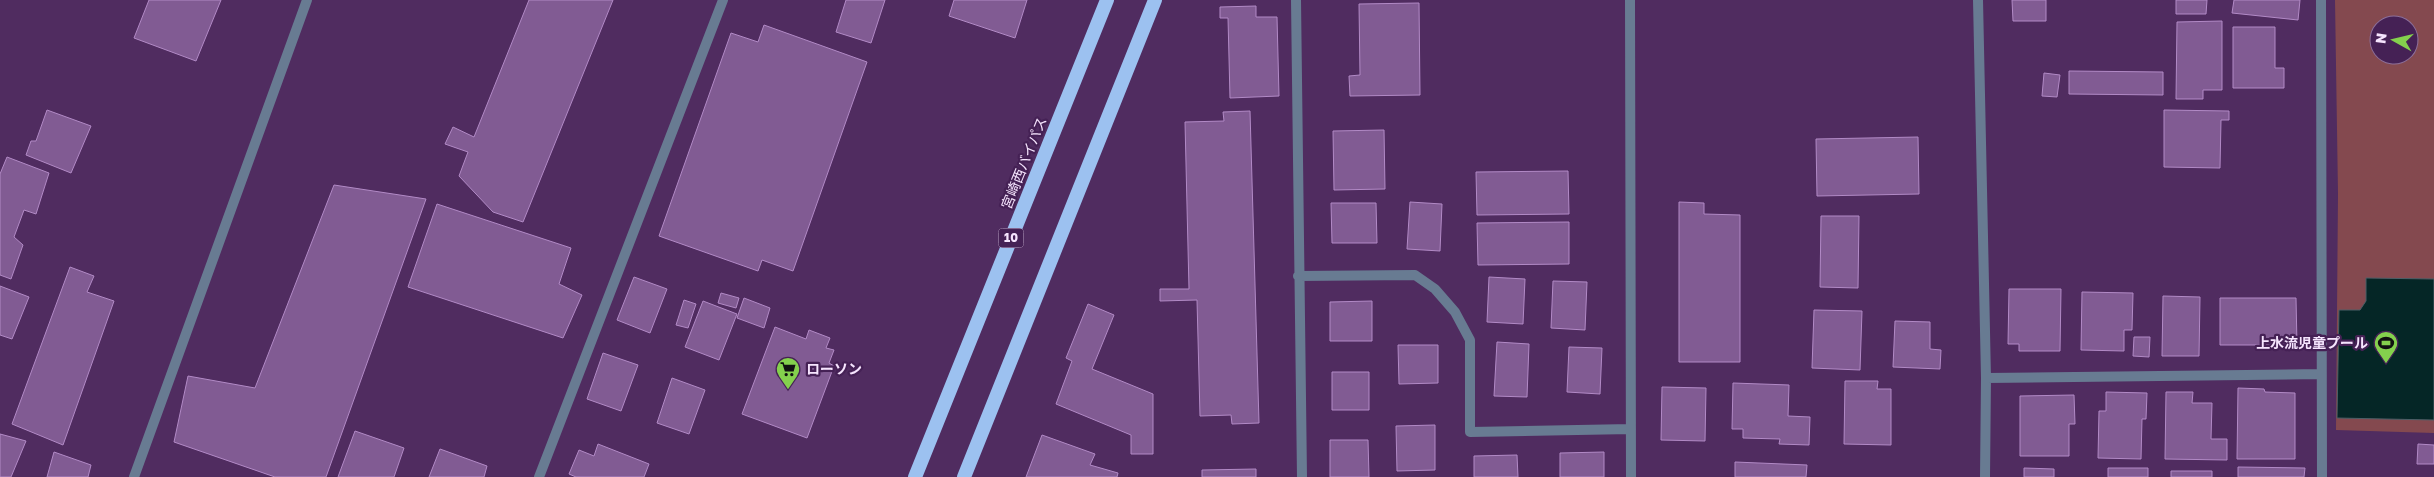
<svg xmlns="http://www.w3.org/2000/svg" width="2434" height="477" viewBox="0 0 2434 477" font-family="'Golos Text','Noto Sans JP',sans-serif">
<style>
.green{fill:#84494f;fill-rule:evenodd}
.water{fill:#052626;stroke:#4d5f67}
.building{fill:#815b93;stroke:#b28ac6}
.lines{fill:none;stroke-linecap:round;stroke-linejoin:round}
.minor{stroke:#687b92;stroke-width:10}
.trunk{stroke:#9cc1f0;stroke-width:14}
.labels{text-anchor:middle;stroke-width:4.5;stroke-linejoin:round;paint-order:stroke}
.shield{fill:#452155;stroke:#c1aacb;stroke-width:1}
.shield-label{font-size:12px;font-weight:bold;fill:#f6e5fe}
.street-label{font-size:14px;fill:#f6e5fe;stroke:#452155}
.poi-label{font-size:14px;font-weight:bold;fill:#f6e5fe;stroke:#452155;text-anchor:end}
</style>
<rect width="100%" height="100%" fill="#502c60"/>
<!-- green -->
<path class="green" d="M2335,0H2434V433L2336,430L2338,194ZM2379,25H2409V55H2379Z"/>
<!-- water -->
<path class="water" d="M2366,278L2434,279V420L2337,418L2339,310H2360L2366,301Z"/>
<!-- building -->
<path class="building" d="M149,0H221L196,61L134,38Z
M529,0H613L523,222L493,212L459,176L468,152L445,144L453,127L474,137Z
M846,0H885L871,43L836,32Z
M954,0H1027L1015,38L949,16Z
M2012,0H2046V21H2013Z
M2176,0H2207L2206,14H2176Z
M2234,0H2300L2298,20L2232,13Z
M1419,3L1420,95L1350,96L1349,76L1360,75L1359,4Z
M1256,6V17H1277L1279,96L1230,98L1228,18H1220V7Z
M2222,21V90H2203V99H2176L2177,22Z
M764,25L867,62L793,271L762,260L758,271L659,236L731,33L758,42Z
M2233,27H2275V68H2284V88H2233Z
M2069,71L2163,72V95L2069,94Z
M2044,73L2060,75L2057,97L2042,96Z
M47,110L91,126L71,173L26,155L31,141H36Z
M2164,110L2229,111V120H2221L2220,168L2164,167Z
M1250,111L1259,423L1232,424L1231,415L1200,416L1197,300L1160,301V289H1189L1185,122L1224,121L1223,112Z
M1384,130L1385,189L1334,190L1333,131Z
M1918,137L1919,194L1817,196L1816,139Z
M7,157L49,173L36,214L24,210L14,237L23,245L11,279L0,275V174Z
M1568,171L1569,214L1477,215L1476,172Z
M334,185L426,199L326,477H275L174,442L188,376L255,388Z
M1410,202L1442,204L1440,251L1407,249Z
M1679,202L1704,203V214L1740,215V362H1679Z
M1331,203H1376L1377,243H1332Z
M437,204L571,248L559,284L582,295L563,338L408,287Z
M1821,216H1859L1858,288L1820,287Z
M1569,222V264L1478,265L1477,223Z
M70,267L94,276L87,292L114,301L63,445L12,424Z
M634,277L667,289L650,333L617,320Z
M1489,277L1525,279L1523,324L1487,322Z
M1553,281L1587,282L1585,330L1551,328Z
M0,286L29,297L12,339L0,335Z
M2009,289H2061L2060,351H2019V344H2008Z
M2082,292L2133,293L2132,330H2124V351L2081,350Z
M721,293L739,298L736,308L718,303Z
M2163,296L2200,297L2199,356H2162Z
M744,298L770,308L764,328L737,318Z
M2220,298H2296L2297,345H2220Z
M684,300L696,304L688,328L676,325Z
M703,301L737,314L719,360L685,347Z
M1372,301V341H1330V302Z
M1088,304L1114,315L1092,369L1153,394V454H1131V435L1056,404L1072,361L1066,358Z
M1814,310L1862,311L1860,370L1812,368Z
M1895,321L1930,322V349L1941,350L1940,369L1893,367Z
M775,327L806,339L809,330L830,338L826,348L834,350L829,363L834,366L807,438L742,414Z
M2134,337H2150L2149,357L2133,356Z
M1497,342L1529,344L1527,397L1494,396Z
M1398,345H1438V383L1399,384Z
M1569,347L1602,348L1600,394L1567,392Z
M603,353L638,365L621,411L587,399Z
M1332,372H1369V410H1332Z
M672,378L705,390L689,434L657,423Z
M1845,381H1878L1877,389H1891V445L1844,444Z
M1733,383L1789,385L1788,416L1810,417L1809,445L1779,444L1780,439L1743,438V429H1732Z
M1662,387L1706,388L1705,441L1661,440Z
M2238,388L2264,389L2265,392L2295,393V459H2237Z
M2106,392L2147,393L2146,419H2142L2141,459L2098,458L2099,411H2106Z
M2166,392H2193L2192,403H2212L2211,439H2227V460L2165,459Z
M2074,395L2075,424H2069V456H2020V396Z
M1435,425V470L1397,471L1396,426Z
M355,431L404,448L394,477H338Z
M0,434L26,441L11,477H0Z
M1042,435L1095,454L1090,465L1118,473L1117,477H1026Z
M1330,440H1368L1369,477H1330Z
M598,444L649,464L644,477H576L569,474L579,450L594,456Z
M2418,444L2434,445V464H2417Z
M440,449L487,466L484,477H429Z
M54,452L91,465L88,477H47Z
M1604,452V477H1560V453Z
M1517,455L1518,477H1474V456Z
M1735,462L1807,465L1806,477H1735Z
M2238,467L2305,468L2304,477H2238Z
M2024,468L2054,469V477H2024Z
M2108,468H2148V477H2108Z
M1256,469V477H1202V470Z
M2171,471H2212V477H2171Z"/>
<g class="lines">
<!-- minor -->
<path class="minor" d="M1296,0L1302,477
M1630,0L1631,477
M1978,0L1986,378L1985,477
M2321,0L2322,477
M1298,276L1415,275L1435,289L1455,312L1470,340V432L1631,429
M1986,378L2321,374
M134,477L307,0
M539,477L723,0"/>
<!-- trunk -->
<path class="trunk" d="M915,477L1107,0
M964,477L1155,0"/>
</g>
<!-- icons -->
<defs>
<g id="stadium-pin" transform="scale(1.25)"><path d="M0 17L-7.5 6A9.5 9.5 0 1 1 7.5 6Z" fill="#84d04d" stroke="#452155"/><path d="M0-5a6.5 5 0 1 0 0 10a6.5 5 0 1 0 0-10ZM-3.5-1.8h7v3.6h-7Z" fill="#111"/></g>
<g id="supermarket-pin" transform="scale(1.25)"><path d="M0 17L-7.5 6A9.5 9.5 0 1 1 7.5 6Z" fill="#84d04d" stroke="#452155"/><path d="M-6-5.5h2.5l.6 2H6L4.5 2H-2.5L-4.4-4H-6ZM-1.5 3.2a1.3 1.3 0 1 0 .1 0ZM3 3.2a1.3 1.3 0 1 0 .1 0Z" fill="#111"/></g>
</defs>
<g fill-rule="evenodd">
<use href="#stadium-pin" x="2386" y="343"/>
<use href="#supermarket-pin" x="788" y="369"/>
</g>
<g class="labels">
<!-- shield labels -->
<rect class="shield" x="998.5" y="228.5" width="25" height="19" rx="4"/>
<g class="shield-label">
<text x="1011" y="242">10</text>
</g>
<!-- street labels -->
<g class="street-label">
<text transform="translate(1024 163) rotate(-68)" y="5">宮崎西バイパス</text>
</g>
<!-- poi labels -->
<g class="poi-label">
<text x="2368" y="348">上水流児童プール</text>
<text x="806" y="374" text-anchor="start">ローソン</text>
</g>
</g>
<!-- north arrow -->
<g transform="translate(2394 40) rotate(278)"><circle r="24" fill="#452155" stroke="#8c6f99"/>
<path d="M0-4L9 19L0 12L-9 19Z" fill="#84d04d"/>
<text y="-8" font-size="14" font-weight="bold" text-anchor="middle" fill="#f6e5fe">N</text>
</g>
</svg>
